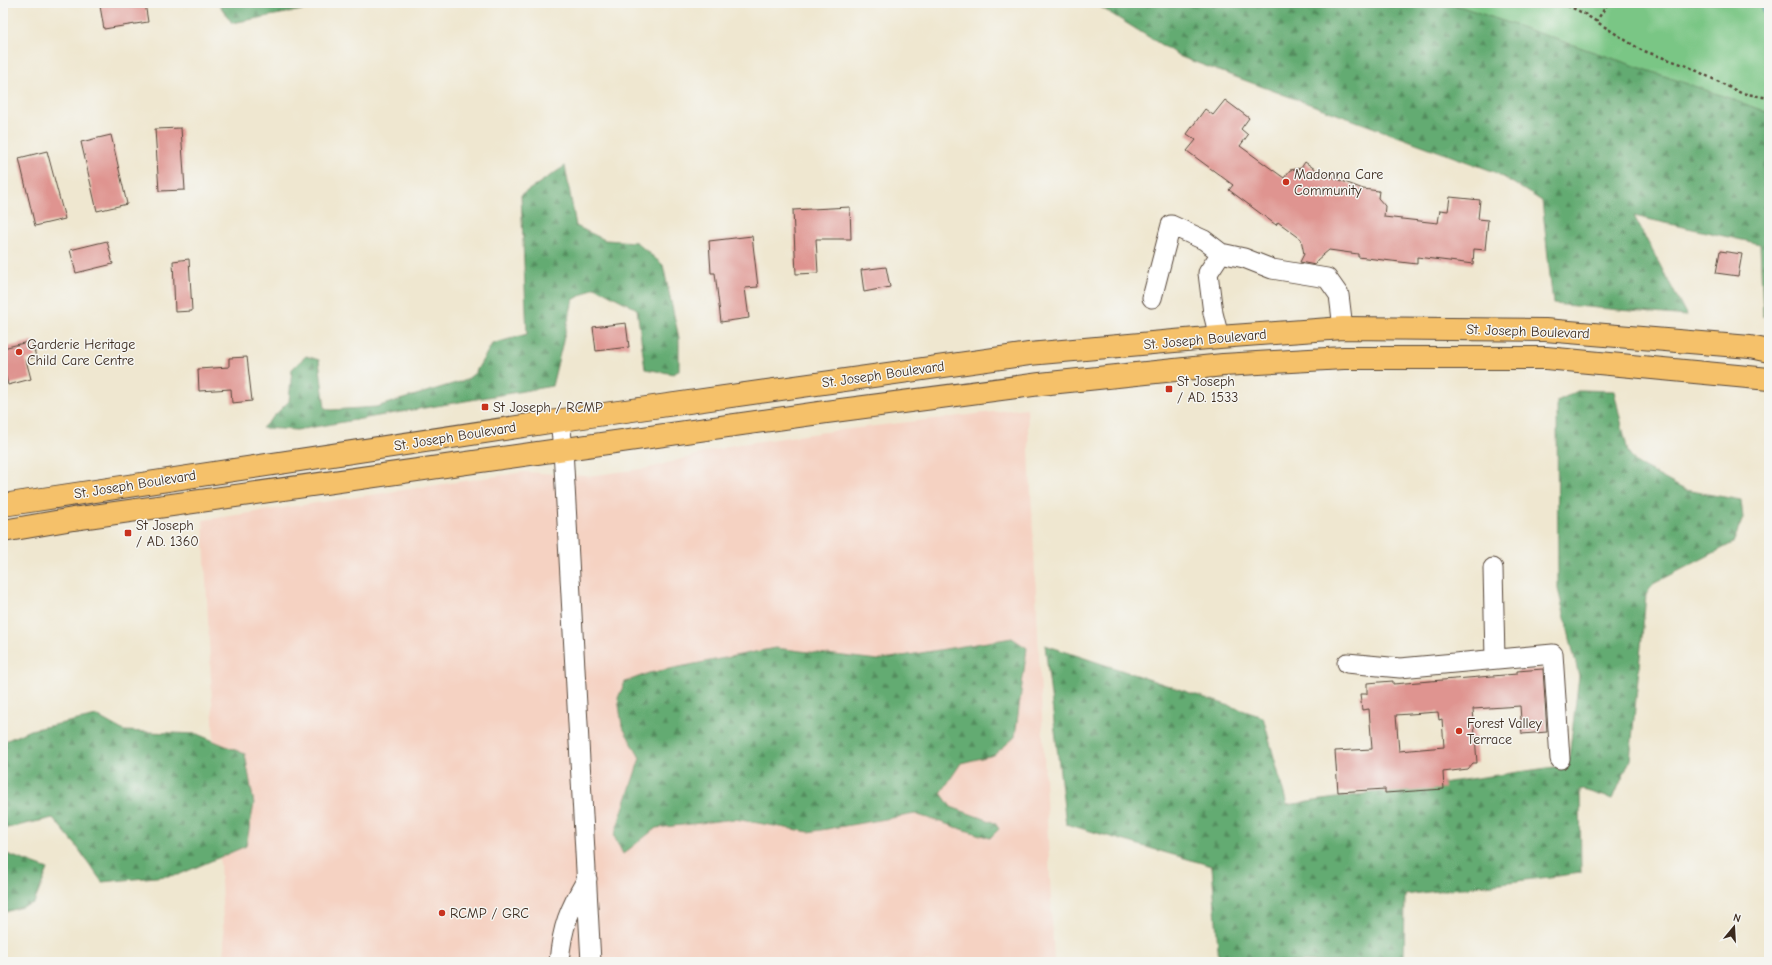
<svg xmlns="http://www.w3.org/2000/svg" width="1772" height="965" viewBox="0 0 1772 965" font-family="'Comic Neue',sans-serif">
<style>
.built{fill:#f5d2c2}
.grass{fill:#7ac685;stroke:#5a7852}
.forest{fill:url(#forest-firs);stroke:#4f6a48}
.water{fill:#4ca9cb;stroke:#446a74}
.building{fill:#df9490;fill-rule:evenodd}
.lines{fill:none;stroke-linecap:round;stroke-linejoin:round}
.minor-casing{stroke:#564639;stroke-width:21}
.major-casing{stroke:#564639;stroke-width:24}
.path{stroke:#564639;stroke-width:2.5;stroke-dasharray:3 3;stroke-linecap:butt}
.minor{stroke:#fff;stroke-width:19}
.major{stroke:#f5c16b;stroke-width:22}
.poi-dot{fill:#c8321e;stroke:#f6f6f2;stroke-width:1.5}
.labels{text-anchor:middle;stroke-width:3;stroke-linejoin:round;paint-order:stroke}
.poi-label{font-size:14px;fill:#3b2a1e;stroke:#f6f6f2;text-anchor:start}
.street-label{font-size:14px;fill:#3b2a1e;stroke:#f6f6f2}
</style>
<defs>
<pattern id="forest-firs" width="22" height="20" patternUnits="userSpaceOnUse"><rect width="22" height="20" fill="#63ab72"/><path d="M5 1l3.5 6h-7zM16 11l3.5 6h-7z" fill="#538b5d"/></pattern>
</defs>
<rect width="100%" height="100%" fill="#f6f6f2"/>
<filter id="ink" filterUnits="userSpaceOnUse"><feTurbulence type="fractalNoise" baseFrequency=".025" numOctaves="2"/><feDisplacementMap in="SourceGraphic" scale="8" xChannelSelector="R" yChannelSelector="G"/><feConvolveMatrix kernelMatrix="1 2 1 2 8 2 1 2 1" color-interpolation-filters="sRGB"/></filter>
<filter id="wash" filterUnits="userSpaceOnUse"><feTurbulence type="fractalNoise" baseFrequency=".012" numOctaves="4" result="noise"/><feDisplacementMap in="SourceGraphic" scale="16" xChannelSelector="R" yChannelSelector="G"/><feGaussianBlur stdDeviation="0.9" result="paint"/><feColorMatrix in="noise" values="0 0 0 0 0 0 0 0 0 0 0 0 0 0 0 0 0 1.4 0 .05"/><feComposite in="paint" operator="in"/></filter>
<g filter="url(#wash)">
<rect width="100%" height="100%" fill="#efe7d0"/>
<!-- built -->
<path class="built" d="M1027,408L1054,962H225L203,520L524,472L588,476L649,468L733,445L825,432Z"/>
<!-- grass -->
<path class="grass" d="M1394,3H1769V162Z"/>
<!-- forest -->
<path class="forest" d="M218,3H340L232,23Z
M1094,3H1450L1729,98L1769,113V317L1763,316L1760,244L1634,216L1687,316L1553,304L1542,201L1495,172L1181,57Z
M565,166L576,226L605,240L636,242L663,265L679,338V370L674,374L645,369L637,309L595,287L573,300L552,386L297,430L262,428L289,401L292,369L306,356L319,360L325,408L331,410L376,407L466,380L475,373L492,344L527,334L521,195Z
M1580,390L1614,391L1628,452L1637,464L1685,490L1741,500L1743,518L1733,543L1653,584L1646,595L1630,760L1613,799L1580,789L1581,873L1405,895L1404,962H1219L1212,866L1066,824L1045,645L1263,717L1287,805L1568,765L1579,676L1558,589L1557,401Z
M1012,638L1027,648L1015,737L994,755L961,763L941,793L951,807L995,823L999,829L990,838L915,814L809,832L735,819L656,828L623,854L614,836L640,758L622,726L618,698L625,682L649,673L775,648L878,660Z
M97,716L124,731L197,734L245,754L254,804L246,846L178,875L102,882L75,844L53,818L3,829V742L30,730Z
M3,850L4,853L48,869L34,903L3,913Z"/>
<!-- water -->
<path class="water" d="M1759,3H1769V18L1765,16Z"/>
<g id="blocks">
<!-- building -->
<path class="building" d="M119,3H145L148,22L104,29L100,6Z
M1225,100L1249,118L1241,129L1248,135L1240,146L1284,178L1290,170L1301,168L1305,162L1319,172L1363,189L1379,191L1378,198L1385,206L1384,217L1438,223L1440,210L1448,211L1450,197L1480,200L1478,219L1488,220L1485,250L1474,249L1473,264L1417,257V264L1358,257V254L1329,250L1317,260L1315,265L1300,262L1304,254L1301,239L1278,222L1276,225L1229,190L1233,185L1187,151L1196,140L1187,134L1205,109L1213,115Z
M181,128L185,190L159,191L155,129Z
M111,135L127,204L97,211L81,142Z
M47,151L65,219L35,226L19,158Z
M850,207L851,239H816L818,273L796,274L793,210Z
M752,236L758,287L745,288L749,318L721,322L715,273H711L709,241Z
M107,241L113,264L76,273L70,250Z
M1720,251L1742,254L1738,276L1716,273Z
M189,259L192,311L175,312L173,261Z
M886,267L890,287L864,292L861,270Z
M626,323L629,347L596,351L593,327Z
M32,341L36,357L26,360L31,379L8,385L3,366V348Z
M247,357L252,401L232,403L231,389L199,391L198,369L229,367V358Z
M1543,669L1547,732L1522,734L1520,706L1473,709L1477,763H1473L1468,769L1443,772L1444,789L1385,793V789L1338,792L1335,751L1372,749L1369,709L1362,710L1360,694H1367V683L1393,681V684L1517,674V671ZM1438,712L1439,720L1442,719L1444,747L1399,751L1396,715Z"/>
</g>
</g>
<g filter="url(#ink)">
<use href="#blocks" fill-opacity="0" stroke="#564639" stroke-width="1"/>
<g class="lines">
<!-- minor casing -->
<g class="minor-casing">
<path id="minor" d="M1152,298L1171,225L1204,240L1221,253
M1219,337L1213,313L1208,273L1221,253L1244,258L1272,269L1327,278L1339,295L1343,328
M560,420L563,449L591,962
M1493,568L1495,659
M1347,663L1400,668L1553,654L1560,759
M559,962C562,926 569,910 587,879"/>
</g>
<!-- major casing -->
<g class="major-casing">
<path id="major" d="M3,505L576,418L1029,354L1219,337L1343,328L1545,330L1750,347L1769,351
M3,531L73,519L826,412L1040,384L1223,365L1344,358H1546L1769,379"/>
</g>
<!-- path -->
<path class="path" d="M1562,3L1583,13L1641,50L1687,66L1741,93L1769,98
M1596,22L1608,3"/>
<!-- minor -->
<use href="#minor" class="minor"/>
<!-- major -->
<use href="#major" class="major"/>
</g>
</g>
<!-- markers -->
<g class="poi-dot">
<circle cx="1286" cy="182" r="4"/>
<circle cx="19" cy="352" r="4"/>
<rect x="1165" y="385" width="8" height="8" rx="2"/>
<rect x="481" y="403" width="8" height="8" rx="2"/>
<rect x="124" y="529" width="8" height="8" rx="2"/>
<circle cx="1459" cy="731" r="4"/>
<circle cx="442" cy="913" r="4"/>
</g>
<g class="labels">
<!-- poi labels -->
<g class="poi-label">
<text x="1294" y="179">Madonna Care<tspan x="1294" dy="16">Community</tspan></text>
<text x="27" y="349">Garderie Heritage<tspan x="27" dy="16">Child Care Centre</tspan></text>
<text x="1177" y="386">St Joseph<tspan x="1177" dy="16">/ AD. 1533</tspan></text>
<text x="493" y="412">St Joseph / RCMP</text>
<text x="136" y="530">St Joseph<tspan x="136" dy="16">/ AD. 1360</tspan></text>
<text x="1467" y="728">Forest Valley<tspan x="1467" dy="16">Terrace</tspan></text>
<text x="450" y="918">RCMP / GRC</text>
</g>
<!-- street labels -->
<g class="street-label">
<text transform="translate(1528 331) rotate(2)" y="5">St. Joseph Boulevard</text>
<text transform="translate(1205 339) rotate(-5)" y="5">St. Joseph Boulevard</text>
<text transform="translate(883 374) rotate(-8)" y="5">St. Joseph Boulevard</text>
<text transform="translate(455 436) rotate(-9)" y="5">St. Joseph Boulevard</text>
<text transform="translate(135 484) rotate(-9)" y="5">St. Joseph Boulevard</text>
</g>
</g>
<!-- margin -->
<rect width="1772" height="965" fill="none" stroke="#f6f6f2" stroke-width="16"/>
<!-- north arrow -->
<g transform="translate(1734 927) rotate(18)" stroke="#f6f6f2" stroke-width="3" paint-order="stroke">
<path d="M0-3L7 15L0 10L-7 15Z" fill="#3b2a1e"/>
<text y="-6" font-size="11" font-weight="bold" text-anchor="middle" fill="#3b2a1e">N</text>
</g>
</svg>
